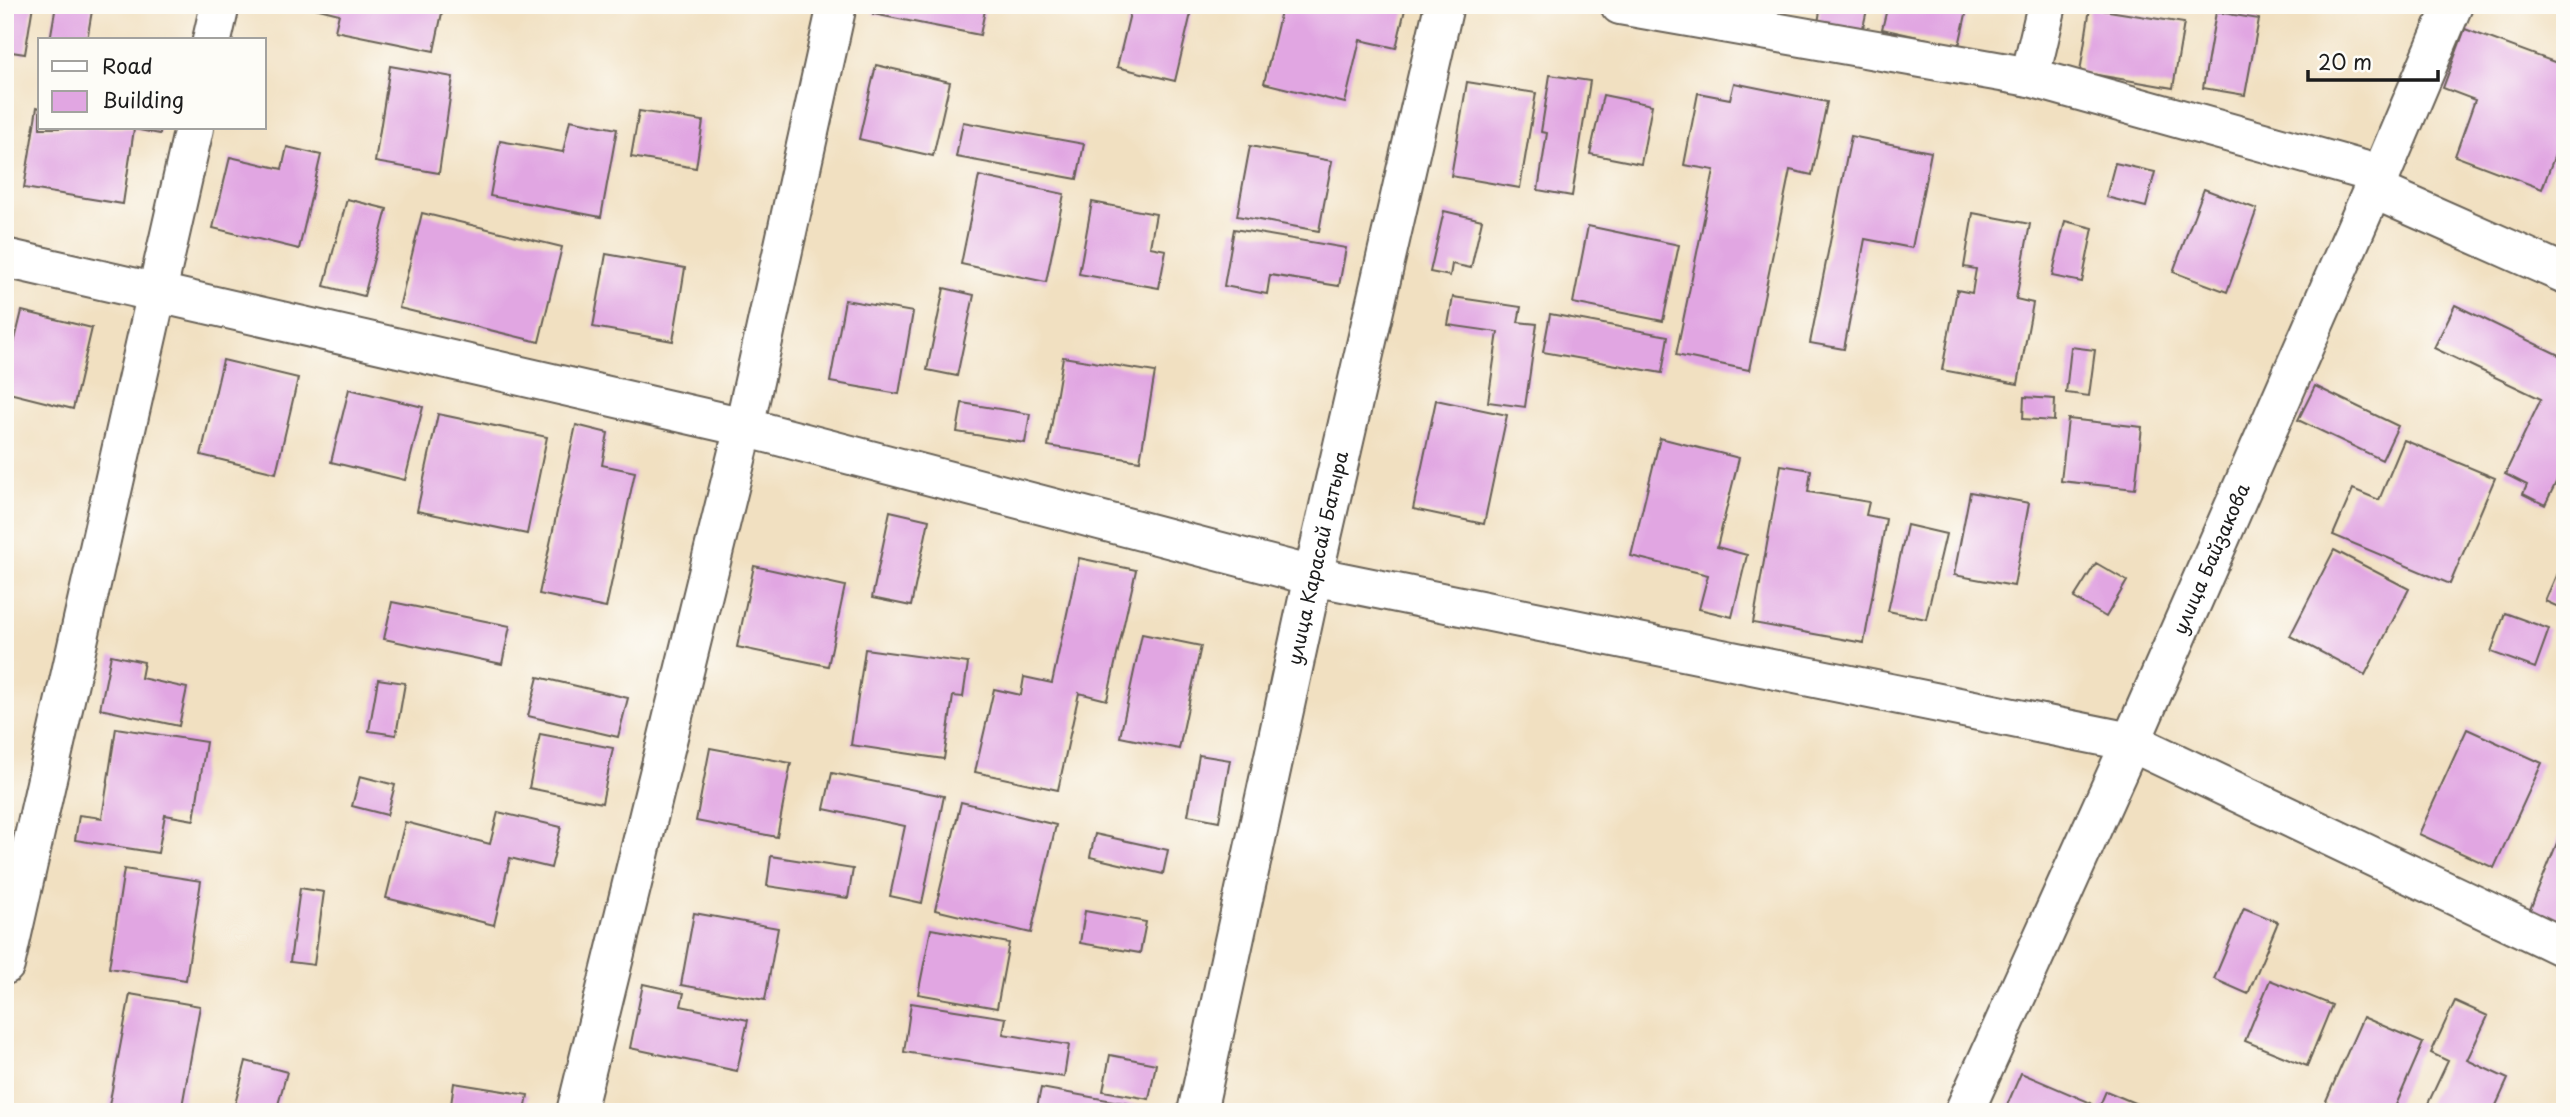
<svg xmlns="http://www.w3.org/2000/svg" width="2570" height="1117" viewBox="0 0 2570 1117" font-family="'Playpen Sans',sans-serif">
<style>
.building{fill:#e1a6e2}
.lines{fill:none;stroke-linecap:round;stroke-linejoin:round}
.minor-casing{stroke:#676156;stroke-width:42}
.minor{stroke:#fff;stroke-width:38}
.labels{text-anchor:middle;stroke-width:6;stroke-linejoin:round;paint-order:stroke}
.street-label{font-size:19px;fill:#1c1c1c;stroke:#fdfcf7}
</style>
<rect width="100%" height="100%" fill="#fdfcf7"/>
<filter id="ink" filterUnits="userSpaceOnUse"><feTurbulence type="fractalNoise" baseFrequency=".0143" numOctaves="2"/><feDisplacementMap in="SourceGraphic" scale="14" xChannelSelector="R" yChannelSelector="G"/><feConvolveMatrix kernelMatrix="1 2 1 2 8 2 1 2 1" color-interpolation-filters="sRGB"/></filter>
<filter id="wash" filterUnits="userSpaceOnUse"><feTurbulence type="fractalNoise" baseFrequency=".00686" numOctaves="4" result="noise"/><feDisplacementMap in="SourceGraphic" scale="28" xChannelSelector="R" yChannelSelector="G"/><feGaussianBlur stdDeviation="1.57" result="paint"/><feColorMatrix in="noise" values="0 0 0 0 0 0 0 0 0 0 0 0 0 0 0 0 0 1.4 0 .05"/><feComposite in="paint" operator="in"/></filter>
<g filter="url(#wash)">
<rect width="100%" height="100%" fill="#f1e0c1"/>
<g id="blocks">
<!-- building -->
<path class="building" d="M5,5H33L25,54L5,51Z
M56,5H93L87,40H50Z
M303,5H427L443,8L434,51L335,31L339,14Z
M875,5H986L980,35L873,14Z
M1132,5H1193L1175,81L1117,67Z
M1259,5H1406L1396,48L1360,40L1345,103L1264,83L1281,11Z
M1797,5H1868L1862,32L1818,23L1820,11Z
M1888,5H1968L1959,46L1882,29Z
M2263,5H2288L2286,12Z
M2090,8L2184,23L2173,88L2080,72Z
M2216,12L2259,19L2245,95L2203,88Z
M2465,29L2565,66V128L2542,189L2455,156L2475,100L2443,88Z
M876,65L950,82L933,156L859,139Z
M390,66L453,77L439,173L375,162Z
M1550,75L1590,81L1572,196L1538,190L1547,133L1541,132Z
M1467,82L1536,93L1520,188L1451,176Z
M1734,83L1827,102L1812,175L1790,170L1749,370L1676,355L1714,170L1684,165L1698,93L1730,99Z
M1603,95L1652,105L1641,164L1590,154Z
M37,107L40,108V128H161L160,134L134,129L123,204L24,188Z
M639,111L703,121L696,168L631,157Z
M570,120L617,129L601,217L490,196L500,141L563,152Z
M963,122L1084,144L1077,179L956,157Z
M1851,136L1931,152L1912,248L1865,239L1844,349L1810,343Z
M1250,146L1332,161L1319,231L1237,216Z
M287,147L321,155L299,249L213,228L230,157L282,169Z
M2115,163L2155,172L2146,207L2106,197Z
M979,176L1064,194L1046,282L961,264Z
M2204,189L2257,209L2227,292L2173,272Z
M347,199L387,209L364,296L324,286Z
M1092,202L1156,214L1150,247L1166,250L1159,288L1079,274Z
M1444,211L1482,220L1471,268L1452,264L1450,276L1430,272Z
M422,213L562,247L539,342L399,308Z
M1973,213L2030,224L2016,299L2033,303L2018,384L1942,370L1957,290L1972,293L1976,269L1964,267Z
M2065,221L2093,228L2082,282L2052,276Z
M1588,226L1679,245L1663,321L1573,303Z
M1234,229L1346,248L1339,286L1270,275L1267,294L1224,286Z
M606,254L685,268L673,341L593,327Z
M944,288L974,295L957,376L927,370Z
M1453,297L1521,307L1518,322L1537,324L1525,407L1488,402L1498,332L1448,325Z
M845,300L913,312L899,394L830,382Z
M2455,305L2565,358V464L2545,505L2523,494L2527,485L2505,474L2541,399L2434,348Z
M22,311L92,328L73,409L5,392V380Z
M1550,314L1668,336L1662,373L1543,352Z
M2071,347L2095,350L2089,396L2066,393Z
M1063,357L1155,372L1140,461L1048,446Z
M223,360L298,378L276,473L201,455Z
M2315,386L2398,426L2382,460L2298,420Z
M349,389L423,407L405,480L331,462Z
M2024,397L2055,399L2054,421L2023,419Z
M1436,400L1507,415L1484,524L1413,509Z
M962,403L1030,414L1025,443L957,432Z
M438,414L547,437L527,534L417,511Z
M2068,419L2142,427L2135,489L2061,481Z
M576,425L608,433L602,465L635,472L606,608L539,594Z
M1660,438L1739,458L1717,547L1747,555L1732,617L1699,609L1708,575L1631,556Z
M2404,440L2495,478L2450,584L2333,535L2353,489L2379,500Z
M1781,465L1811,470L1808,492L1869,502L1866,515L1886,519L1864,643L1753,623Z
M1970,492L2029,503L2014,586L1954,575Z
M890,511L929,520L911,606L872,598Z
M1907,525L1946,534L1926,619L1888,611Z
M2334,550L2409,589L2365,675L2290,636Z
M2565,555V610L2545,601Z
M1079,558L1136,570L1107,700L1079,693L1058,790L975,772L994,689L1021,695L1024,677L1052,683Z
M2096,563L2127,581L2106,617L2074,598Z
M754,566L845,586L828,666L737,647Z
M392,602L510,626L502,664L384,639Z
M2505,613L2549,629L2535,668L2491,652Z
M1142,634L1201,646L1179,749L1120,737Z
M865,649L968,663L963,697L953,696L944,759L851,745Z
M111,655L144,662L141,678L187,688L179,726L100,709Z
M538,677L628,698L618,737L528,716Z
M378,679L405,683L396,735L369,731Z
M116,728L206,742L194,820L165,815L158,853L75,840L79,815L102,818Z
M2467,729L2542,763L2494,868L2419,834Z
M540,734L613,748L602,803L529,788Z
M710,748L791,763L777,837L696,821Z
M1199,755L1230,760L1219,821L1188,815Z
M832,773L944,796L922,903L890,896L905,826L824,809Z
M360,776L395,785L387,815L352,806Z
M961,802L1056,825L1031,933L935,910Z
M498,812L561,827L551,868L510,858L494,925L386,898L405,822L490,844Z
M2565,823V927L2529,912Z
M1095,834L1168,850L1163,874L1090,857Z
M771,856L853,869L848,898L767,886Z
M124,869L201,881L186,980L109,968Z
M300,888L324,892L314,965L290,962Z
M2244,908L2278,922L2248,994L2214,979Z
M1085,911L1146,922L1140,953L1080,943Z
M694,913L778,928L765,1000L681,985Z
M931,929L1009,943L997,1008L918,994Z
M2270,980L2332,1005L2307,1066L2245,1041Z
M643,984L684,993L681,1006L748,1020L737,1071L630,1048Z
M130,994L200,1006L181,1112L108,1111Z
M2455,1001L2488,1016L2467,1060L2508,1079L2493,1112H2424L2448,1061L2431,1053Z
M911,1003L1006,1018L1003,1034L1069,1045L1064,1077L904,1052Z
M2363,1017L2423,1043L2393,1112H2345L2325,1103Z
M1110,1055L1156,1064L1149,1099L1103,1091Z
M246,1061L287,1072L276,1112H233Z
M2021,1073L2091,1103L2087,1112H2004Z
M454,1083L528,1095L525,1112H450Z
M1041,1088L1152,1108L1151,1112H1036Z
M2106,1091L2156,1112H2097Z"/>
</g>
</g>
<g filter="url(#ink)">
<use href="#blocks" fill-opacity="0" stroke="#676156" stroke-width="2"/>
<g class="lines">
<!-- minor casing -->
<g class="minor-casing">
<g id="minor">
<path d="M1620,5L2030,77L2381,175"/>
<path d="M212,40L220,5"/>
<path d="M2030,77L2047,5"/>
<path d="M2373,189L2565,274"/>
<path d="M5,258L744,427L1313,576L2131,742L2565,948"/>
<path d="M5,965L194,128"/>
<path d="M576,1112L744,427L837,5"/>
<path id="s1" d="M1197,1112L1313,576L1444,5"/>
<path id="s2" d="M1964,1112L2131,742L2373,189L2381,175L2453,5"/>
</g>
</g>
<!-- minor -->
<use href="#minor" class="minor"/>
</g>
</g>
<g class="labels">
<!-- street labels -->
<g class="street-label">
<text dy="7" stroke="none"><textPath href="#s1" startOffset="567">улица Карасай Батыра</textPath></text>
<text dy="7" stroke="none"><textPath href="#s2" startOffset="606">улица Байзакова</textPath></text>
</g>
</g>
<!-- margin -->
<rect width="2570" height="1117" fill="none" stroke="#fdfcf7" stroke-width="28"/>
<!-- legend -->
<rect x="38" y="38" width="228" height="91" fill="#fdfcf7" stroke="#a3a29f" stroke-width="2"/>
<rect x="52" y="61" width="35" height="10" fill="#ffffff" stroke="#a3a29f" stroke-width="2"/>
<text x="102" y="74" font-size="21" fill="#1c1c1c">Road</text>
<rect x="52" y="91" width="35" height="21" fill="#e1a6e2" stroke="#a3a29f" stroke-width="2"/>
<text x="102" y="108" font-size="21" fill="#1c1c1c">Building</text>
<!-- scale -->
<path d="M2308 70v10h130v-10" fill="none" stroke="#1c1c1c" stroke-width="3.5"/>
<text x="2318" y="70" font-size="21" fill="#1c1c1c" stroke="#fdfcf7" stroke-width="5" paint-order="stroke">20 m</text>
</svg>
